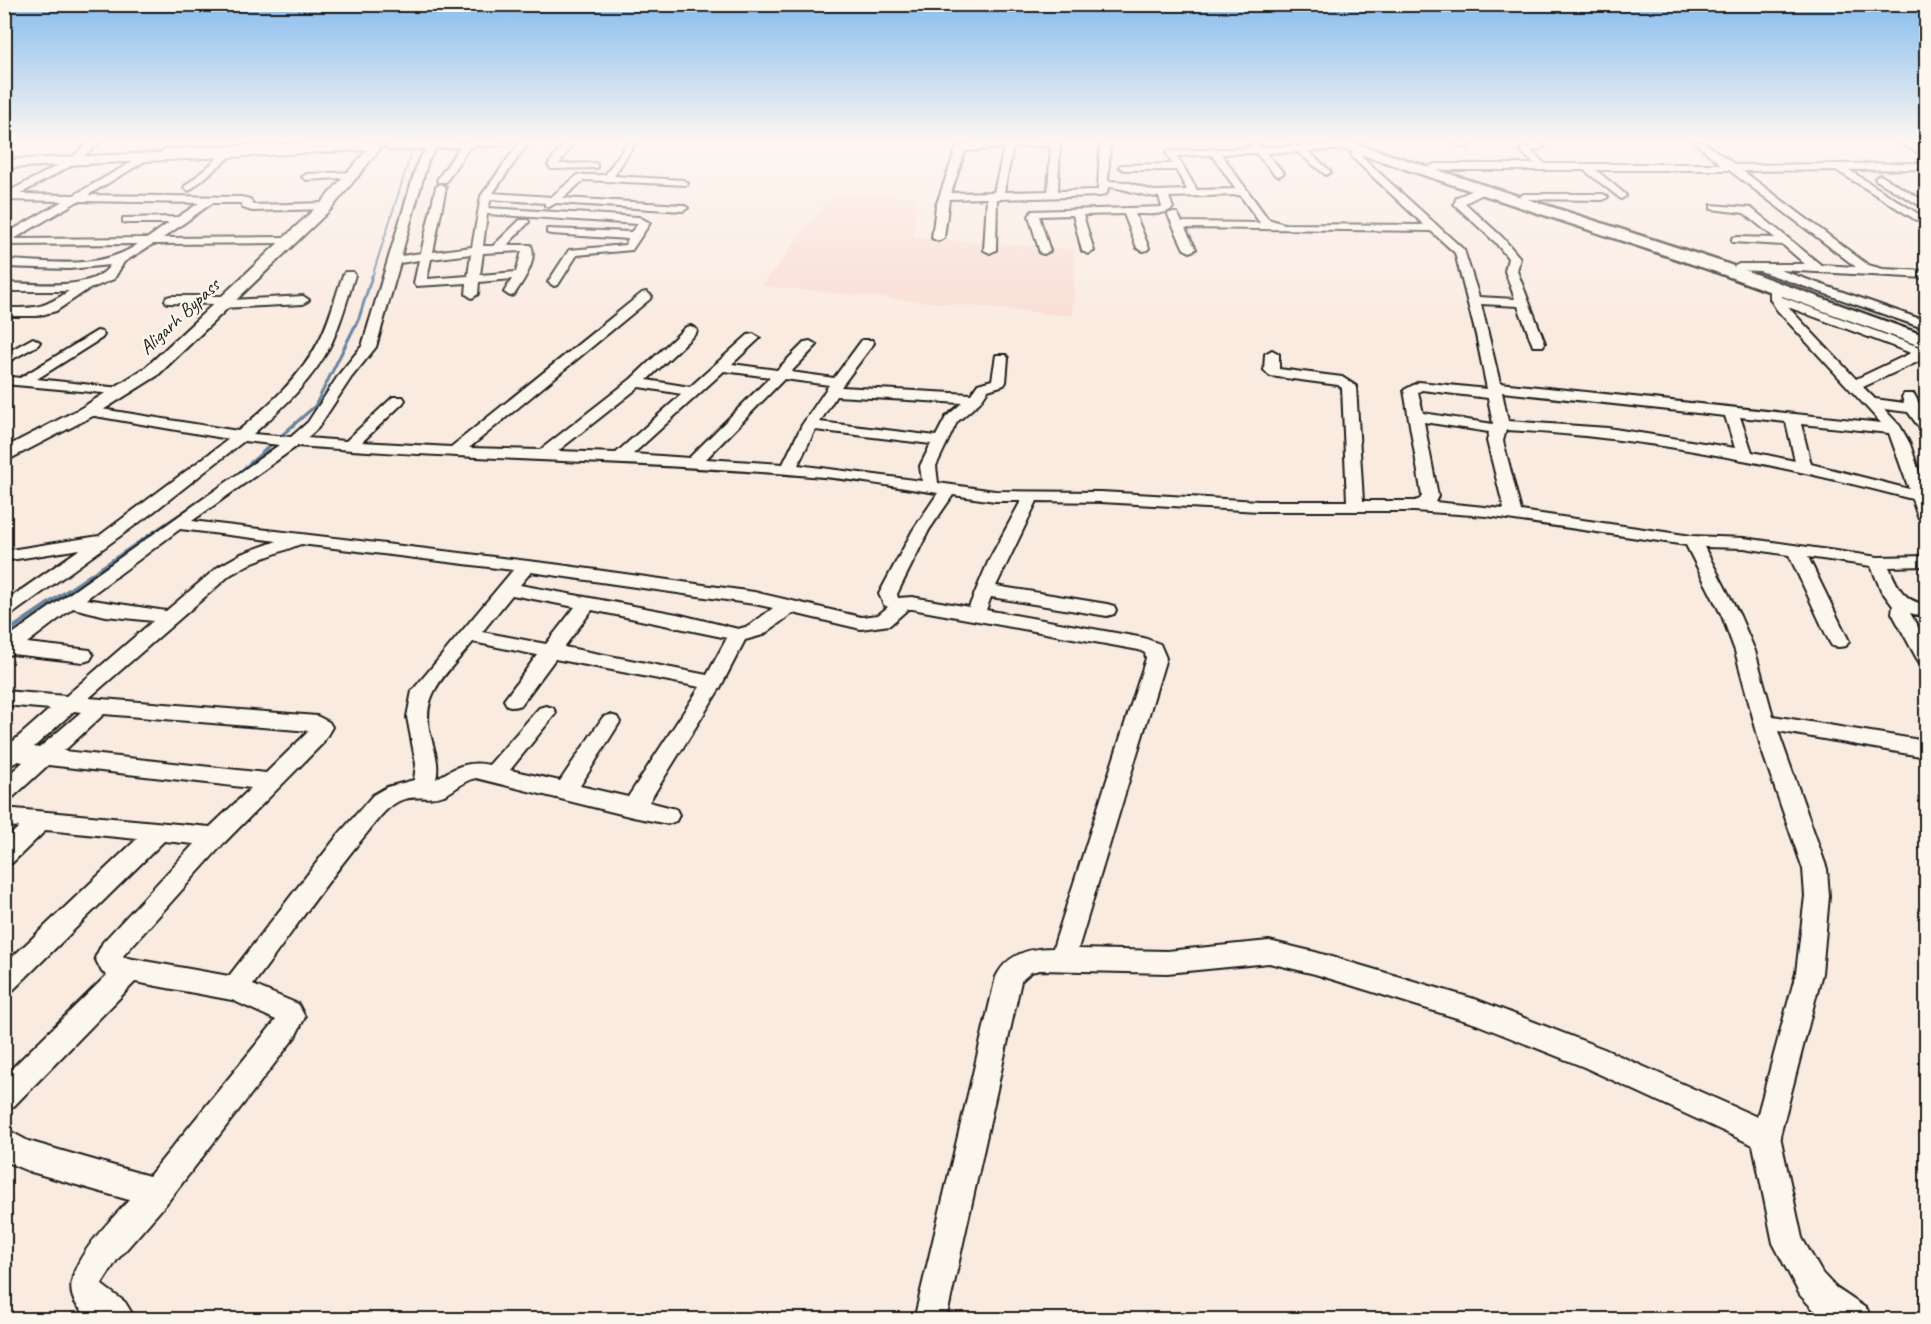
<svg xmlns="http://www.w3.org/2000/svg" width="1931" height="1324" viewBox="0 0 1931 1324" font-family="Caveat,sans-serif">
<style>
.built{fill:#f9ddd4}
.lines{fill:none;stroke-linecap:round;stroke-linejoin:round}
.stream-far2{stroke:#68859f;stroke-width:2}
.stream-far1{stroke:#68859f;stroke-width:3}
.stream{stroke:#68859f;stroke-width:4}
.minor-casing{stroke:#1c1c1c;stroke-width:4}
.major-casing{stroke:#1c1c1c;stroke-width:4}
.highway-casing{stroke:#1c1c1c;stroke-width:5}
.minor{fill:#fbf7ec;fill-rule:evenodd}
.major{fill:#fbf7ec;fill-rule:evenodd}
.highway{fill:#fbf7ec;fill-rule:evenodd}
.labels{text-anchor:middle;stroke-width:4.5;stroke-linejoin:round;paint-order:stroke}
.far-street-label{font-size:20px;fill:#1c1c1c;stroke:#fbf7ec}
</style>
<rect width="100%" height="100%" fill="#faebe1"/>
<filter id="ink" filterUnits="userSpaceOnUse"><feTurbulence type="fractalNoise" baseFrequency=".0167" numOctaves="2"/><feDisplacementMap in="SourceGraphic" scale="12" xChannelSelector="R" yChannelSelector="G"/><feConvolveMatrix kernelMatrix="1 2 1 2 8 2 1 2 1" color-interpolation-filters="sRGB"/></filter>
<g filter="url(#ink)">
<!-- built -->
<path class="built" d="M831,195L917,197L913,238L1075,249L1073,316L762,286Z"/>
<g class="lines">
<!-- stream-far2 -->
<path class="stream-far2" d="M372,277L411,154L417,142"/>
<!-- stream-far1 -->
<path class="stream-far1" d="M265,450L315,406L359,318L372,276"/>
<!-- stream -->
<path class="stream" d="M235,477L267,449
M4,634L206,497"/>
<!-- minor casing -->
<g class="minor-casing">
<path id="minor" d="M90,142H100L76,163L20,194L74,195L144,155L147,156V160L88,195L241,197L250,199L253,205L326,203L331,206L326,209L252,211L243,208L241,203H212L163,238L291,237L297,240L291,243L153,244L124,262L114,279L87,290L56,311L37,316H4V308C37,308 42,309 69,291H4V283C33,283 94,292 110,265L69,269L4,267V260C49,261 100,271 138,244L4,245V235L63,201L4,200V194L70,159ZM78,201L199,203L178,217L123,218V222L127,223H169L148,238L14,239Z
M325,142H382L377,145L231,152V156L189,191L184,188L185,186L225,152L166,155L161,152L166,149Z
M433,142L438,145L428,161L401,256L421,253L436,187L441,184L446,187L433,252L472,247L481,196L520,142H529L493,193L551,197L578,175H605L628,142H636L614,176L683,180L688,183L687,185L584,180L563,198L683,205L688,208L683,211L556,203L549,207L545,206V203L491,199L488,208L639,217L650,223L632,250L577,255L558,285L554,286L548,282L569,250L625,245L628,239L551,234L547,233V229L631,232L638,224L487,214L483,246H493L520,220H528L529,222L507,245H531C538,261 523,281 514,295L510,296L504,292L512,279L479,282L478,294L472,298L466,294L467,283L416,286L414,283L419,260L400,263L376,347L351,378L318,428L307,438L346,441L393,397H403L405,400L403,403L362,442L451,447L642,293L646,292L652,296L650,299L469,448L540,450L631,379L686,327L691,326L697,330L696,333L647,380L690,387L748,335L753,334L760,338L732,364L777,370L805,342L810,341L817,345L791,372L834,378L862,340H872L874,343L841,387L971,394L978,384L992,380L996,355H1006L1008,358L1006,382L1004,385L988,390L980,402L957,422L936,466L938,483L995,491L1101,492L1259,501H1347L1342,388L1338,385L1270,376L1264,370L1265,354L1272,350L1279,354V369L1342,377L1356,386L1363,501H1415L1420,499L1422,496L1404,390L1419,382L1487,389L1476,335L1455,253L1431,231L1185,228L1196,249L1190,252L1184,249L1168,215L1169,213H1177L1182,222L1260,223L1240,195L1169,197L1173,208C1163,216 1147,214 1135,214L1149,248L1147,250L1143,251L1137,248L1124,214L1083,215L1094,251L1088,254L1082,251L1073,215L1039,216L1050,251L1044,254L1040,253L1029,216L1032,211L1162,207L1159,197C1143,197 1127,188 1108,187L1107,193L1101,196L997,199L996,250L990,253L984,250L987,198L949,199L944,238L938,241L932,238L936,206L956,149L969,143L1060,142L1058,191L1098,190L1100,144L1103,142L1110,144L1108,181L1127,182L1153,191L1187,190L1176,170H1124L1119,167L1121,165L1172,164L1166,153L1168,151L1251,148L1248,144L1251,142H1256L1261,147L1354,144L1365,147L1367,149L1361,155L1362,157L1464,250L1479,297L1515,299L1505,271L1508,258L1495,242L1454,204L1457,197L1481,187H1489V191L1465,203L1503,238L1520,258L1517,271L1545,343L1543,346H1533L1518,306L1481,304L1500,383L1881,423L1777,310L1770,299V287L1776,283L1782,287V297L1922,348L1926,347V358L1863,387L1875,399L1904,403L1902,397L1904,394H1914L1926,417V431L1921,430L1908,412L1884,409L1900,426L1910,444L1926,493V522L1918,517L1912,499C1778,464 1644,437 1506,430L1503,441L1521,511L1692,536L1744,538L1878,557L1926,556V566L1889,567C1898,588 1903,600 1926,605V617L1910,613L1926,641V664L1919,662L1916,657L1892,613L1893,606L1881,590L1871,566L1808,557L1849,641L1846,646L1839,647L1832,646L1829,641L1789,555L1744,548L1704,547L1740,616L1755,651L1773,716L1926,741V757L1778,731L1827,869L1829,896L1822,973L1780,1136L1802,1238L1822,1273L1836,1288L1867,1309L1872,1320H1827L1814,1310L1800,1295L1773,1243L1753,1145L1584,1067L1476,1024L1315,974L1269,963L1167,973L1040,970L1031,972L1021,981L946,1320H914L996,977C1007,954 1029,948 1053,948L1146,658L1145,653L1139,650L912,609H908L890,625L861,629L793,613L763,635L745,640L720,688L649,802L676,809L679,815L676,821L668,824L633,817L476,778C463,780 455,791 444,795C429,801 415,794 399,801C385,808 376,822 367,833C326,882 291,934 253,985L298,1004L305,1017L295,1037L166,1204L117,1260L103,1282L102,1285L125,1302L136,1320C125,1320 105,1323 95,1319C35,1291 105,1227 129,1200L28,1171L4,1161V1128L28,1141L149,1176L276,1020L232,1000L135,982L14,1106L4,1110V1076L107,975L102,972L95,958L103,942L194,844L164,841L13,990L4,993V965L137,839L46,830L12,863L4,865V841L19,827L4,826V808L210,827L251,788L48,765L12,798L4,800V779L23,762L18,761L4,769V744L9,745L50,709L4,705V691L66,696L153,621L106,616L73,608L27,643L90,650L93,655L90,660L83,662L12,654L4,656V640L279,445L244,441L152,513L11,615L4,617V602L80,549L4,561V551L99,536L229,439L89,415L84,414L82,411L84,408L89,407L238,431C268,406 301,377 319,341C330,320 335,297 343,275L345,272H353L355,275C348,297 342,320 332,342C315,378 283,408 253,434L291,437L308,422L340,373L362,346L418,161L430,143ZM1051,146L1048,191L1004,192L1013,147ZM1004,148L994,192L951,193L965,151ZM1356,149L1351,154L1355,160L1424,225L1284,224L1268,219L1221,154L1256,153L1275,175L1279,176L1284,173L1266,153L1297,152L1326,175L1331,172L1329,170L1308,151ZM1212,155L1236,189L1197,190L1177,156ZM522,251L516,272L480,275L483,253ZM471,254L468,276L427,279L431,259ZM1788,307L1911,353L1856,379ZM724,371L770,377L689,458L633,454ZM784,379L829,385L802,425L783,464L706,459ZM639,387L682,394L616,453L558,451ZM1422,390L1488,398L1493,424L1423,413L1418,392ZM1502,392L1725,416L1735,448L1608,428L1508,421ZM836,396L962,403L946,417L936,436L820,422ZM1740,417L1786,422L1795,461L1752,452ZM1424,422L1489,432L1487,441L1504,509L1435,502L1438,496ZM1801,424L1889,433L1909,489L1811,464ZM815,430L931,444L920,466L922,481L798,465ZM297,446C469,460 641,461 811,476C854,479 896,487 938,493L913,530L879,594L884,605L888,607L878,615L861,617L754,592L553,564L192,521ZM953,495L995,501H1021L989,560L969,607L912,597L898,598L897,594L929,530ZM1037,501L1101,502L1259,511H1414L1487,516L1686,545L1722,616L1735,651L1762,751L1803,869L1805,896L1796,973L1757,1117L1604,1049L1478,1000L1315,952L1269,941L1167,951L1078,949L1166,658L1160,644L1144,638L986,610L991,597L1107,616L1114,614L1116,610L1114,606L1107,604L996,586ZM180,529L277,541L241,554L218,567L166,611L86,599ZM301,544L513,570L412,691L407,717L416,764L414,780L387,787L373,795L338,835L229,976L122,957L223,844L322,744L332,727L329,722L317,716L89,698L230,575L253,562ZM531,572L754,604L773,608L749,626L738,629L677,614L520,585ZM512,595L575,607L546,644L482,632ZM592,610L727,638L707,675L564,647ZM473,642L537,655L504,700L507,705L514,707L521,705L555,659L700,687L628,797L580,786L620,722L617,717L610,715L603,717L560,781L510,770L556,713L553,708L546,706L539,708L489,765C467,760 454,768 436,779C440,764 434,749 430,734C420,692 449,672 473,642ZM74,711L81,712L39,748L34,747ZM104,714L309,731L266,773L64,751Z
M463,142L471,144L446,182H438L437,180Z
M565,142H574L559,164L594,163L597,164V168L551,169L548,165Z
M1450,142H1464L1470,145L1465,148Z
M1531,142H1540L1545,147L1532,151L1545,164H1721L1694,142H1703L1736,165L1926,163V169L1849,170L1920,215V219L1916,220L1836,170L1743,171L1868,265L1883,269L1926,271V278L1780,270L1926,321V329L1760,271L1735,270V266L1739,264H1805L1783,245L1732,242V238L1736,237L1775,238L1744,213L1711,209V205L1751,208L1821,265L1856,267L1729,170H1596L1625,194L1626,196L1621,199L1584,170H1434L1429,167L1434,164H1534L1520,150L1533,146Z
M1898,142H1909L1926,150V157Z
M354,172L358,173V177L307,180L302,177L307,174Z
M1880,175L1926,202V209L1876,180L1875,178Z
M1524,194H1603L1608,197L1603,200L1520,199L1519,197Z
M171,296H226L232,300L303,296L309,300L303,304L222,308L216,304L167,303L165,300L167,297Z
M97,331L102,332L104,335L102,338L37,379L120,388L125,389L127,392L125,395L4,384V376L20,378Z
M33,338L40,342L38,345L4,364V354Z"/>
</g>
<!-- major casing -->
<g class="major-casing">
<path id="major" d="M435,142H515L509,145L391,150L385,147L391,144Z
M374,143L378,144L380,149L331,209L157,376L95,415L4,462V448L83,407L145,368L321,203L367,150L4,168V160Z"/>
</g>
<!-- highway casing -->
<g class="highway-casing">
<path id="highway" d="M1331,142H1351L1725,263L1926,336V348L1713,271L1333,145Z"/>
</g>
<!-- minor -->
<use href="#minor" class="minor"/>
<!-- major -->
<use href="#major" class="major"/>
<!-- highway -->
<use href="#highway" class="highway"/>
</g>
</g>
<!-- sky -->
<linearGradient id="sky" x2="0" y2="1"><stop stop-color="#89bdee"/><stop offset="0.43" stop-color="#fdf6f2"/><stop offset="1" stop-color="#fdf6f2" stop-opacity="0"/></linearGradient>
<rect width="1931" height="327" fill="url(#sky)"/>
<g class="labels">
<!-- far-street labels -->
<g class="far-street-label">
<text transform="translate(179 316) rotate(-43)" y="7">Aligarh Bypass</text>
</g>
</g>
<!-- margin -->
<rect width="1931" height="1324" fill="none" stroke="#fbf7ec" stroke-width="24"/>
<rect x="12" y="12" width="1907" height="1300" fill="none" stroke="#1c1c1c" stroke-width="2" filter="url(#ink)"/>
</svg>
